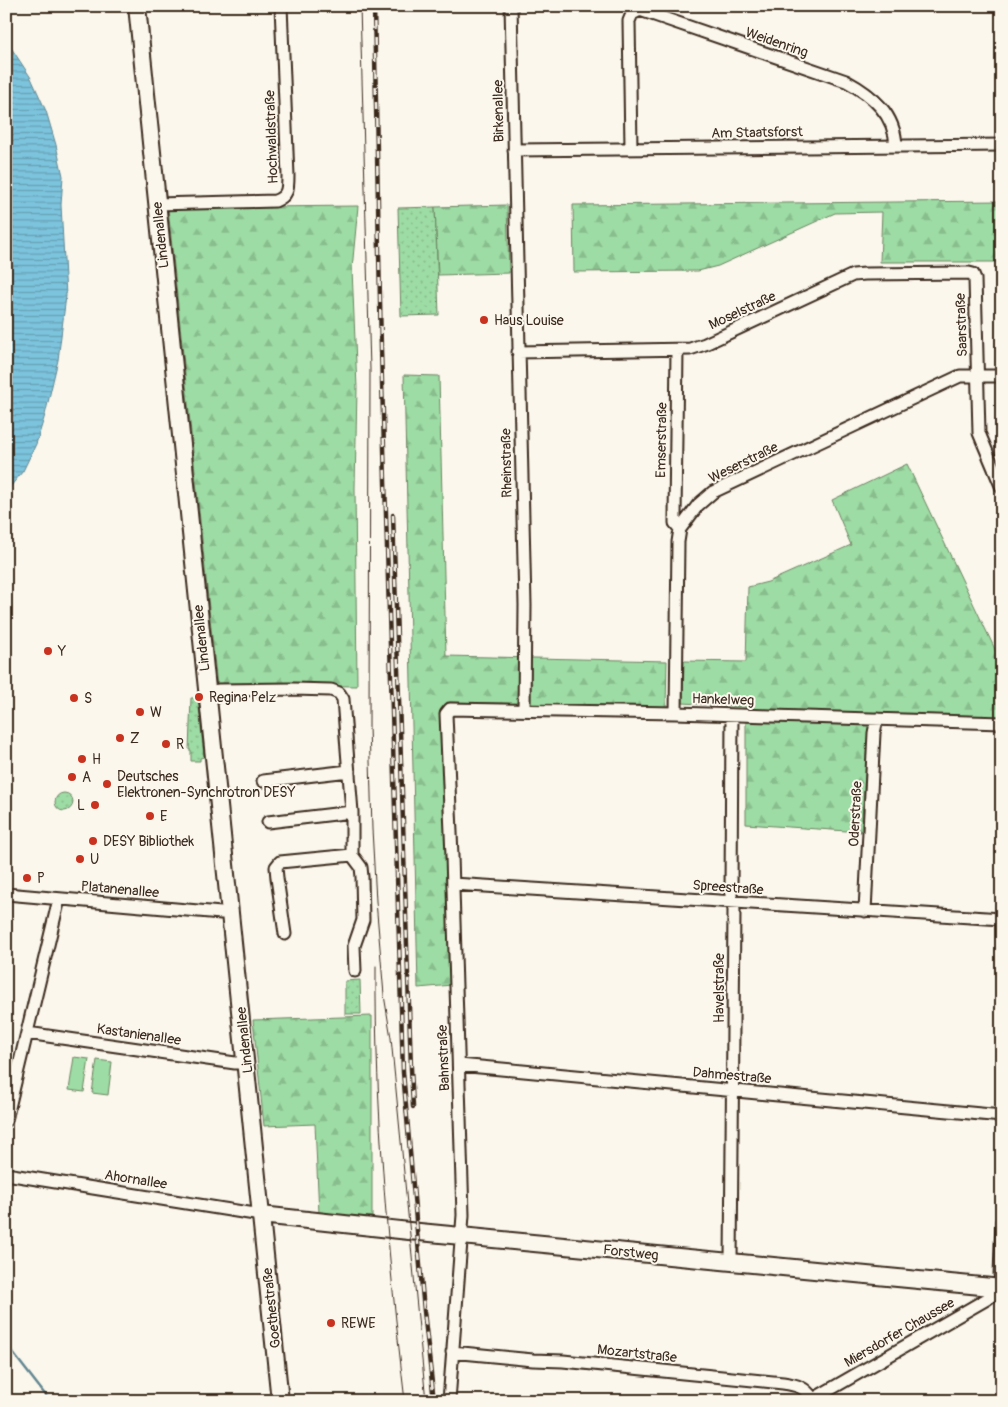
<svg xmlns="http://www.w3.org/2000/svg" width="1008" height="1407" viewBox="0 0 1008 1407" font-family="Pangolin,sans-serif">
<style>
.grass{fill:url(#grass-dots);stroke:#6c8361}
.forest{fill:url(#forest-firs);stroke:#6c8361}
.pitch{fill:#9ddca4;stroke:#6c8361}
.water{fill:url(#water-rules);stroke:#628691}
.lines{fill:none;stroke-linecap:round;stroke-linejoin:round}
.stream{stroke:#628691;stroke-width:2.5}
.minor-casing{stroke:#3b2a1e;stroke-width:15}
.secondary-casing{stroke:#3b2a1e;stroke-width:20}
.minor{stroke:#fbf7ec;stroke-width:11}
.secondary{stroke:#fbf7ec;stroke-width:16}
.tram{stroke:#3b2a1e;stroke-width:1}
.rail-casing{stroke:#3b2a1e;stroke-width:4.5}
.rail{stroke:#fbf7ec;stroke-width:2.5;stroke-dasharray:8;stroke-linecap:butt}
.poi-dot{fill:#c8321e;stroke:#fbf7ec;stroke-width:2}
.labels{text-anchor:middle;stroke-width:4;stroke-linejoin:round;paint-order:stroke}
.street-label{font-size:14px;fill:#3b2a1e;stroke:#fbf7ec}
.poi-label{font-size:14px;fill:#3b2a1e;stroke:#fbf7ec;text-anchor:start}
</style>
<defs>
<pattern id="grass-dots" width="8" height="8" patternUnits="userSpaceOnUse" patternTransform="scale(1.25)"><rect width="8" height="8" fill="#9ddca4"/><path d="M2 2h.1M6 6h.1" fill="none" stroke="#88bd8d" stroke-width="1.8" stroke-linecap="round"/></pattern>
<pattern id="forest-firs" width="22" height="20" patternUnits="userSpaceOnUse" patternTransform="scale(1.25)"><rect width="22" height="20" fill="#9ddca4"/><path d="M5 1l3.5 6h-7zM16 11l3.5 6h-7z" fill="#88bd8d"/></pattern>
<pattern id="water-rules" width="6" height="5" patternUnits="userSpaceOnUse" patternTransform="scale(1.25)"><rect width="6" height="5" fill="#7cc4dd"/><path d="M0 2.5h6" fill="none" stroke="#679fb3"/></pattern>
</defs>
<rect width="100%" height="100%" fill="#fbf7ec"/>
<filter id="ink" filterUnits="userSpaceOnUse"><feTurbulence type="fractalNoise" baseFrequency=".02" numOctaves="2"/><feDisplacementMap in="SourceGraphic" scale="10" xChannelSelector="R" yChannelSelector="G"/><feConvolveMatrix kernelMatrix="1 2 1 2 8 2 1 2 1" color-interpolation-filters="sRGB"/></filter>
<g filter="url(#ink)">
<!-- grass -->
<path class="grass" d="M435,207L439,315L401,316L398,208Z
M191,698H198L204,757L200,758V761H191V750H189Z
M55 802a9 9 0 1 1 18 0a9 9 0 1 1-18 0Z
M360,980L361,1014H345V981Z"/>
<!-- forest -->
<path class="forest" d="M1002,201V262H880L882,212L835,213L718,266L698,271L574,272L573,205Z
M507,205L509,273L438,275L435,207Z
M358,206L352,269L357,388L355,488L357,686L280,685L217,686L168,208Z
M404,375L439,376L446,656L667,661L666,707L447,702L441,713L452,985L418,988Z
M907,464L1002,664V721L869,715L861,832L746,824V707L683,703L684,661L746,662L748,587L768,582L851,545L832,500Z
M372,1016V1217L319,1214L315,1124L264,1126L253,1020Z"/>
<!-- pitch -->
<path class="pitch" d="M74,1057L89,1059L84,1092L69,1090Z
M97,1060L112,1062L108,1095L92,1093Z"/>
<!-- water -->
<path class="water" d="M6,40L31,78L46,111L56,145L63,176L61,205L66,296L58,360L45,415L36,444L23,471L6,492Z"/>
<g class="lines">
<!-- stream -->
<path class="stream" d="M6,1344L50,1401"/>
<!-- minor casing -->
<g class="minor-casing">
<path id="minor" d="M511,6L525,605L524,710
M631,148L629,21L632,14L640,10L846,81C872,95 895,114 896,146
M514,150L1002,145
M157,204L275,201C288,196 288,189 288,176L281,6
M677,350L675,517V523L680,529
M518,352L690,349L705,344L853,275L865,274L969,273L973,274L975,279L979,433L1002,488
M207,692L219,690L293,689L331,690L339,693L343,699L352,812V855L361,867L362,877L363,920L354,946L355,971
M676,713L678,542L680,529L698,505L713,492L960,376H1002
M263,781L349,771
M268,822L352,812
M453,884L1002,919
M6,894L221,913L230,912
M865,911L874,733L877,719
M285,934L277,878L276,867L280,862L352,855
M27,1033L235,1063H246
M459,1065L1002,1116
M6,1120L59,899
M6,1174L261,1215
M1002,1221L1000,1274L1002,1285
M731,1262L734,910L731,895L732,715
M452,1352L533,1360L563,1361L783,1383C797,1385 805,1387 813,1399
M449,1401L463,1215L452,856L446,714L450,709L676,713L1002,723
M810,1401L987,1299L1002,1288"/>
</g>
<!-- secondary casing -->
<g class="secondary-casing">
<path id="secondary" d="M137,6L280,1401
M261,1215L409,1231L1002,1288"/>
</g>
<!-- minor -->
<use href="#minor" class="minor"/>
<!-- secondary -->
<use href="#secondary" class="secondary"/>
<!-- tram -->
<path class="tram" d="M360,6L370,370L369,726L372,829L376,901L384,995L391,1038L426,1401
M376,966C375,1111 388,1257 405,1401"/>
<!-- rail casing -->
<g class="rail-casing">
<path id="rail" d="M374,6L381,349L403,1072L424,1311L434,1401
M393,515L411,1068L413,1107"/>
</g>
<!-- rail -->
<use href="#rail" class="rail"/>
</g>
</g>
<!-- markers -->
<g class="poi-dot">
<circle cx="484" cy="320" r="5"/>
<circle cx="48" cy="651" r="5"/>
<circle cx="199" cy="697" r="5"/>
<circle cx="74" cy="698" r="5"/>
<circle cx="140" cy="712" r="5"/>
<circle cx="120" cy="738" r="5"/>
<circle cx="166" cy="744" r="5"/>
<circle cx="82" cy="759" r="5"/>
<circle cx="72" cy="777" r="5"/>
<circle cx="107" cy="784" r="5"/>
<circle cx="95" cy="805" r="5"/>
<circle cx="150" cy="816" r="5"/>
<circle cx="93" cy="841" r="5"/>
<circle cx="80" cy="859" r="5"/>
<circle cx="27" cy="878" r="5"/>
<circle cx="331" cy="1323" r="5"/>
</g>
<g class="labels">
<!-- street labels -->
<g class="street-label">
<text transform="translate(777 42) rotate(19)" y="5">Weidenring</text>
<text transform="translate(498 111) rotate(-91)" y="5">Birkenallee</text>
<text transform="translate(757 132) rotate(-1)" y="5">Am Staatsforst</text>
<text transform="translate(271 137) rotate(-92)" y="5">Hochwaldstraße</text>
<text transform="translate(160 235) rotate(-96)" y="5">Lindenallee</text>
<text transform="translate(742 310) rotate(-25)" y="5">Moselstraße</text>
<text transform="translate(961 325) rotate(-92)" y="5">Saarstraße</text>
<text transform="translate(661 440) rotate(-89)" y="5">Emserstraße</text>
<text transform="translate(743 462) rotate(-26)" y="5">Weserstraße</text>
<text transform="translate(506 463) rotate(-91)" y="5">Rheinstraße</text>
<text transform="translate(201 638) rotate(-96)" y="5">Lindenallee</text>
<text transform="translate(723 699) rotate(2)" y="5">Hankelweg</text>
<text transform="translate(855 814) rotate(-87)" y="5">Oderstraße</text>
<text transform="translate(728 887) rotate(4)" y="5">Spreestraße</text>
<text transform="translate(120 889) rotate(5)" y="5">Platanenallee</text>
<text transform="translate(719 988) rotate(-90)" y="5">Havelstraße</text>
<text transform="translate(139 1034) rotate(8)" y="5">Kastanienallee</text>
<text transform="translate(244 1040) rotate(-96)" y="5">Lindenallee</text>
<text transform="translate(443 1058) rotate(-92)" y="5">Bahnstraße</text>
<text transform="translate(732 1075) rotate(5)" y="5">Dahmestraße</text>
<text transform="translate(136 1179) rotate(9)" y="5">Ahornallee</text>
<text transform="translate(631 1252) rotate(6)" y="5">Forstweg</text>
<text transform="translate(271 1308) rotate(-96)" y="5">Goethestraße</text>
<text transform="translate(899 1332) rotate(-30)" y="5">Miersdorfer Chaussee</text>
<text transform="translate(637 1353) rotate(6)" y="5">Mozartstraße</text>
</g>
<!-- poi labels -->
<g class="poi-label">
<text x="494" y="325">Haus Louise</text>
<text x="58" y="656">Y</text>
<text x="209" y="702">Regina Pelz</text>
<text x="84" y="703">S</text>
<text x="150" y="717">W</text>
<text x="130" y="743">Z</text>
<text x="176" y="749">R</text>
<text x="92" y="764">H</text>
<text x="117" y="781">Deutsches<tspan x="117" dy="16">Elektronen-Synchrotron DESY</tspan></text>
<text x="82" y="782">A</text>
<text x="85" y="810" text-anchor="end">L</text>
<text x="160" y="821">E</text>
<text x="103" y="846">DESY Bibliothek</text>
<text x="90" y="864">U</text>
<text x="37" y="883">P</text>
<text x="341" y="1328">REWE</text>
</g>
</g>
<!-- margin -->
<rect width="1008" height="1407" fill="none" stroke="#fbf7ec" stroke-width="25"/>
<rect x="12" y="12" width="983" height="1382" fill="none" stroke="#3b2a1e" stroke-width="2" filter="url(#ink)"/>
</svg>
